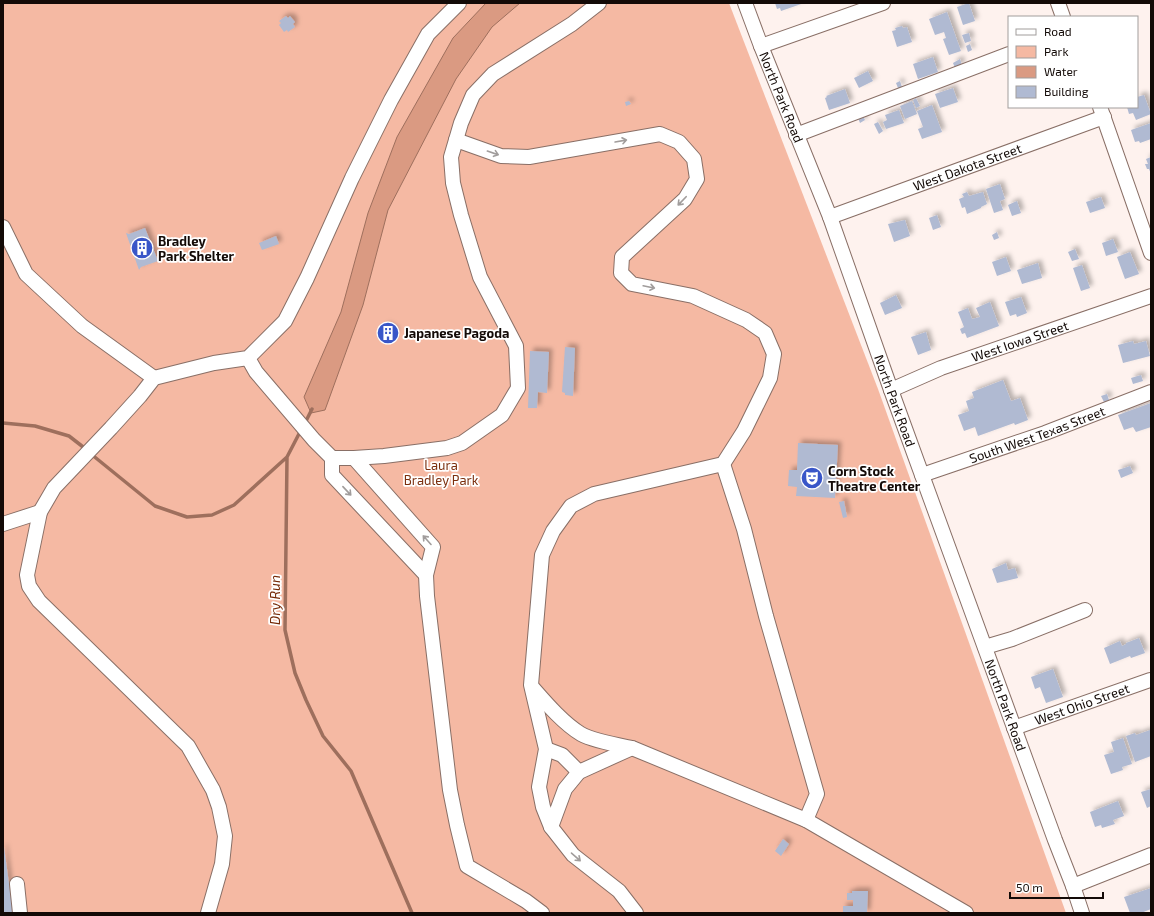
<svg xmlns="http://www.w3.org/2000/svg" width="1154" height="916" viewBox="0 0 1154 916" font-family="'Exo 2',sans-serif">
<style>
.green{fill:#f5b9a3}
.water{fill:#da9a82;stroke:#9e6f5d}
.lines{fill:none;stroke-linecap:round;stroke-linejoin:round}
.stream{stroke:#9e6f5d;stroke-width:3.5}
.building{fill:#b0bad2;filter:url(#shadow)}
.minor-casing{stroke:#896f66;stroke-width:16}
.minor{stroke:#fff;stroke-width:14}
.oneway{stroke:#a19d9c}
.labels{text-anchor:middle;stroke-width:3.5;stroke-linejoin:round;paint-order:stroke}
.street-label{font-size:13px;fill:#130a07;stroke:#fff}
.poi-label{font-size:13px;font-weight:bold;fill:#130a07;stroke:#fff;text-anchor:start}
.park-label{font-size:13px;fill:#7b2f0e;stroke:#fff}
.water-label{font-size:14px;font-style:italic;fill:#762a08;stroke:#fff}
</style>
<defs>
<filter id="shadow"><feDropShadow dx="3.5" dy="-3.5" stdDeviation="2" flood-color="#0004"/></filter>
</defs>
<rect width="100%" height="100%" fill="#fef2ee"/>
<!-- green -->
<path class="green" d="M3,3H729L878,389L1066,913H3Z"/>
<!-- water -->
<path class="water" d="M486,3H520L492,27L456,79L388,210L363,305L325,410L311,413L304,397L341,312L368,213L397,137L453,38Z"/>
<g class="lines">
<!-- stream -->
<path class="stream" d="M3,423L35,426L69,436L87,450
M304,425L312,409
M301,430L287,457L285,630L295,673L306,700L323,736L351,771L412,913
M91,454L155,506L187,517L212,515L234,505L287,457"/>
</g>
<!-- building -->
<path class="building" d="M775,3H804L781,11L780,8L777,9Z
M969,3L975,21L963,25L957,7Z
M947,12L961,51L949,55L943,39L946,38L944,32L935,35L929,19Z
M286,16L288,18L290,16L295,22L293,24L295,27L288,32L287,30L284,32L279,25L281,23L279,21Z
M902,26L903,28L907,27L912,42L897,47L892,31L896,30L895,28Z
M969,33L971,41L965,43L962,35Z
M970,44L972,50L968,52L966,46Z
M933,57L938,72L918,79L913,64Z
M960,59L962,65L955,68L953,63Z
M868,71L873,81L859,88L854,78Z
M900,81L902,87L898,88L896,83Z
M953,88L958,102L940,108L935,94Z
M845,89L850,103L829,110L825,98L827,97L826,96Z
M1144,95L1151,114L1136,120L1133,113L1129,114L1127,107H1137V97Z
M916,98L920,106L916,108L913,100Z
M629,101L631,104L626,106L625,102Z
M912,101L917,114L905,119L900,106Z
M932,105L942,132L922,139L918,129L923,127L917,111Z
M899,110L904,123L886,129L883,122L887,120L885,115Z
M863,116L865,120L860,123L858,118Z
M878,122L883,131L879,134L874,124Z
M1151,123V139L1140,143L1139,141L1135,142L1131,130Z
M1151,157V174L1149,169H1147L1145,164H1148L1146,159Z
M1000,184L1005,199L1000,201L1003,210L994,213L986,189Z
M967,192L969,196L983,192L987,204L981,207V208L967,214L965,207L962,208L959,199L964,197L962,194Z
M1101,197L1105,208L1090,213L1086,202Z
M1017,201L1021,213L1012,216L1008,205Z
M937,215L941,227L933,230L929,218Z
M905,220L910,236L894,242L888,224Z
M145,228L158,261L141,267L139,270L126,233L129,234Z
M997,232L999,238L994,240L992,235Z
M276,236L279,244L262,250L259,243Z
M1113,239L1118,252L1106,256L1102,243Z
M1075,249L1079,259L1072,261L1068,252Z
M1130,252L1139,274L1125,279L1117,257Z
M1006,257L1011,271L997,276L992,262Z
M1038,263L1042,278L1022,284L1017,270Z
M1082,265L1090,288L1081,291L1073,268Z
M896,295L902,308L885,315L880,303Z
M1021,297L1027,313L1017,317L1016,314L1010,316L1005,302Z
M990,302L999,326L967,338L965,333L962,334L960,329L964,327L958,312L968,308L972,319L980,317L976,308Z
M386,325L396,331L390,341L380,335Z
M926,332L931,350L918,355L911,337Z
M1133,341L1134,344L1146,341L1150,356L1123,363L1118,345Z
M565,347L575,348L573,396L565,395V393L562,392Z
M530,351L549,352L547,393L538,392L537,408H528Z
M1141,375L1143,381L1133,384L1131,378Z
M1003,380L1011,401L1020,398L1028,420L1015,425L1014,423L978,436L975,427L964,431L958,415L969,411L966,401L974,398L972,392Z
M1107,394L1109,400L1104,402L1101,396Z
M1151,403V427L1136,432L1133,427L1124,430L1118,415Z
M798,443L838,445L835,498L796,496L797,487L788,486L789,470H797Z
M1130,466L1133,473L1121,478L1118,470Z
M844,501L847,517L843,518L839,502Z
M1006,563L1008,570L1015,568L1018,578L997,583L992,569Z
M1139,638L1145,653L1131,658L1130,656L1110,664L1104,648L1120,641L1122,646L1126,644V643Z
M1053,669L1063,697L1046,703L1040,687L1035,689L1031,677Z
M1150,730L1151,734V756L1135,762L1126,736L1135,733L1136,735Z
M1123,738L1132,764L1122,767L1123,770L1111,774L1104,755L1114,752L1111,742Z
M1151,789V806L1147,808L1141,792Z
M1118,801L1124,816L1113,820L1115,824L1102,828L1101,825L1095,827L1090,812Z
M783,839L789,844L781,856L775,851Z
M3,847H4L13,913H3Z
M1151,888V909L1141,913H1130L1124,897Z
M852,891H868L867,913H843V906H853V900H847V893H852Z"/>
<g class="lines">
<!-- minor casing -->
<g class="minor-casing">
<g id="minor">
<path id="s1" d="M745,3L761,46L830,217L891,390L1055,840L1073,886L1082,913"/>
<path d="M1058,3L1063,17"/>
<path d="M761,46L883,3"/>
<path d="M1100,107L1151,253"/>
<path d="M796,135L1009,54"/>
<path d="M456,140L501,156L529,157L660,134L679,142L694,159L697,179L685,199L622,257L621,273L632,284L693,296L746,320L765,333L774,354L770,378L744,431L723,464L594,494L571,506L553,531L542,555L531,685L546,749L539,787L543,807L551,827L573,855L619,891L636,913"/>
<path id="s2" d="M830,217L1104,117"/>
<path d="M3,227L26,274L82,326L154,378"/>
<path d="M248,358L256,372L314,440L332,458H354L384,456L447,448L462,443L502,415L518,388L516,346L480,277L461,215L453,183L451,157L461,123L473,95L493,74L572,24L599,3"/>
<path id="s3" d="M891,390L941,368L1151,296"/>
<path d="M332,458V475L426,575"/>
<path d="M354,458L433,547L426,575L427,596L450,790L457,825L467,866L526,901L542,913"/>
<path d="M723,464L744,529L766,616L817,794L806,820"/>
<path id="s4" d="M922,475L1045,433L1151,392"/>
<path d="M3,524L40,512"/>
<path d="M985,647L1012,639L1085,610"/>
<path d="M532,687C546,703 563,723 581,734C594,741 617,745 632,748L806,820L966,913"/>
<path id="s5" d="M1014,728L1150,680"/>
<path d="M546,749L562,755L579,772"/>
<path d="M551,827L565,789L579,772L632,748"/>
<path d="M17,884L20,913"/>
<path d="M1073,886L1151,855"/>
<path d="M208,913L222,864L225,836L219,807L213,790L188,746L39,601L29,586L27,575L40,512L54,488L111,428L140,396L154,378L214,363L248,358L285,321L307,278L352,178L391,100L428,34L459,3"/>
</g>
</g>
<!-- minor -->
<use href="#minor" class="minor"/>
</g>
<!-- one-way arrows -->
<defs><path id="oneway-shaft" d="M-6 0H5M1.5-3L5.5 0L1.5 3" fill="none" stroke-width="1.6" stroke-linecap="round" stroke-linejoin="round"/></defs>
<g class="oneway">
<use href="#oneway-shaft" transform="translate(621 141) rotate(-10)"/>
<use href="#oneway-shaft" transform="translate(493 153) rotate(19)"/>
<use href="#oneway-shaft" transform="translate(682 201) rotate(134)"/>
<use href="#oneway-shaft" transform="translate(649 287) rotate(12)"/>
<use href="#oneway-shaft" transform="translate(347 491) rotate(47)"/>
<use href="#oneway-shaft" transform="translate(427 540) rotate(-132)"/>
<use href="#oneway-shaft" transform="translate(576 857) rotate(41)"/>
</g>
<!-- icons -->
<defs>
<g id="building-disc" transform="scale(1.15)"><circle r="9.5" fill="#3956c8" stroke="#fff"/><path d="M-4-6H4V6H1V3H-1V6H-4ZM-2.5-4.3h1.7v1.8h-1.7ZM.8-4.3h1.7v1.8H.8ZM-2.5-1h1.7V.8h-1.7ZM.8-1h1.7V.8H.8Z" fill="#fff"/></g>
<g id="theatre-disc" transform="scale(1.15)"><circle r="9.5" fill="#3956c8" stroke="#fff"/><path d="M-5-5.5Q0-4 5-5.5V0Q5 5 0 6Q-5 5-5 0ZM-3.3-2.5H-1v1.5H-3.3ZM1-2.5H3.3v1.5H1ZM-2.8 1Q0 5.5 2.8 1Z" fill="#fff"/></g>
</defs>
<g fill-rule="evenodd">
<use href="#building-disc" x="142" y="248"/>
<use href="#building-disc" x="388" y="333"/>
<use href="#theatre-disc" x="812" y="478"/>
</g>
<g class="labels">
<!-- street labels -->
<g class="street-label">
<text dy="5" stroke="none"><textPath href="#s1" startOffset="101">North Park Road</textPath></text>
<text dy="5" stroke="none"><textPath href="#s2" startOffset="146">West Dakota Street</textPath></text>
<text dy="5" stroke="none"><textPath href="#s3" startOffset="138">West Iowa Street</textPath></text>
<text dy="5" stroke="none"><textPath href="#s1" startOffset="425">North Park Road</textPath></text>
<text dy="5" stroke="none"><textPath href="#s4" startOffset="122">South West Texas Street</textPath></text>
<text dy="5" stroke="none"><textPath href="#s5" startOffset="72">West Ohio Street</textPath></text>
<text dy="5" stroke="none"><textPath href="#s1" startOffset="749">North Park Road</textPath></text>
</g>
<!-- poi labels -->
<g class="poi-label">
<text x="158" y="246">Bradley<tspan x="158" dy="15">Park Shelter</tspan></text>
<text x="404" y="338">Japanese Pagoda</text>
<text x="828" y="476">Corn Stock<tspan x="828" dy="15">Theatre Center</tspan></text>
</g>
<!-- park labels -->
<g class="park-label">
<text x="441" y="470">Laura<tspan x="441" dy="15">Bradley Park</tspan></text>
</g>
<!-- water labels -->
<g class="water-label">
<text transform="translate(275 600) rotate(-90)" y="5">Dry Run</text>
</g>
</g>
<!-- border -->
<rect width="1154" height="916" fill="none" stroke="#130a07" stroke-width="8"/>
<!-- legend -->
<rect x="1008" y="16" width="130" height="92" fill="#ffffff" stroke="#a19d9c"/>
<rect x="1016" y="29" width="20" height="6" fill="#ffffff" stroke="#a19d9c"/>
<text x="1044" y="36" font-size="12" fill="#130a07">Road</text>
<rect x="1016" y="46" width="20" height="12" fill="#f5b9a3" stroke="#a19d9c"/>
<text x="1044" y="56" font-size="12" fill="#130a07">Park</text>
<rect x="1016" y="66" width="20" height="12" fill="#da9a82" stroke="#a19d9c"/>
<text x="1044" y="76" font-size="12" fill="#130a07">Water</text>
<rect x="1016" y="86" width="20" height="12" fill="#b0bad2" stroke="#a19d9c"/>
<text x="1044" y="96" font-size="12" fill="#130a07">Building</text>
<!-- scale -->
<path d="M1010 892v6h93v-6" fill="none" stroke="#130a07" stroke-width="2"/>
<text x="1016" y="892" font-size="12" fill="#130a07" stroke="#ffffff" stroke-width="3" paint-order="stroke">50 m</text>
</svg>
